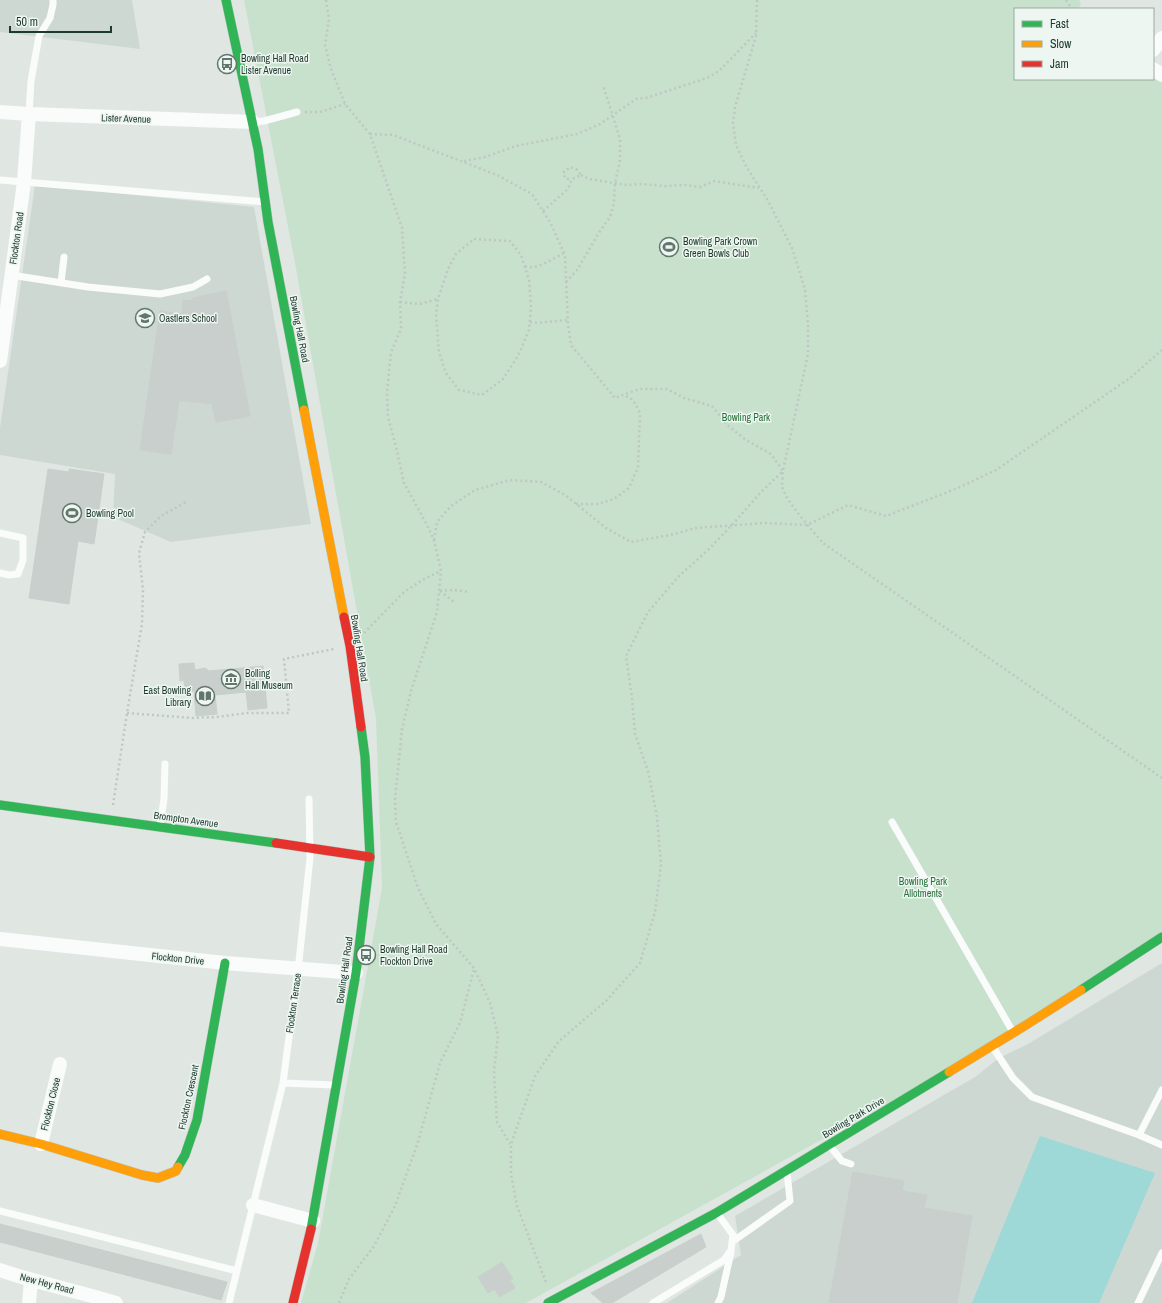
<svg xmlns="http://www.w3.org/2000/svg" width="1162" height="1303" viewBox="0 0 1162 1303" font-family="'Archivo Narrow',sans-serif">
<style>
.built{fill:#cdd8d2}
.green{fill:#c8e1cc}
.water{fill:#9ed8d7}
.building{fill:#c9cfcc;stroke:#c9cfcc}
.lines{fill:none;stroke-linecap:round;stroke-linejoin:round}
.fast-casing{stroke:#bcc6c1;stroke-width:10}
.slow-casing{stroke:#bcc6c1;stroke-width:10}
.jam-casing{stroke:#bcc6c1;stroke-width:10}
.path{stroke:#bec7c3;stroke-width:2.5;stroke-dasharray:2 3;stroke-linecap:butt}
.lane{stroke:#fafbfb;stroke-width:7}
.street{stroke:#fafbfb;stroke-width:14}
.fast{stroke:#30b455;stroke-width:9}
.slow{stroke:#ff9f0a;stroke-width:9}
.jam{stroke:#e5322d;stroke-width:9}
.labels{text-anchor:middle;stroke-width:3;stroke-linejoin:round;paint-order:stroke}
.poi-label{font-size:10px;fill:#1e392e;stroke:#edf6f0;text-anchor:start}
.street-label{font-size:10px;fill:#1e392e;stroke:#edf6f0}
.park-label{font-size:10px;fill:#27713a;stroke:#edf6f0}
</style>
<rect width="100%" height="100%" fill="#e0e7e3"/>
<!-- built -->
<path class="built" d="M0,0H132L140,49L0,32Z
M35,185L254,207L311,524L171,542L113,517L115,474L0,455V428Z
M1162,963V1303H667L741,1255L735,1216L975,1077L999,1058L1028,1044Z"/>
<!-- green -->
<path class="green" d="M244,0H1079L1081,3L1079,9H1015V79H1153V69L1162,75V937L991,1046L526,1303H301L318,1243L382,888L376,719L295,263Z"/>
<!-- water -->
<path class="water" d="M1040,1136L1155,1173L1099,1303H972Z"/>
<!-- building -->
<path class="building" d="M226,291L250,416L216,422L212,404L179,400L171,454L140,450L160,311L182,314L183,300L193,301V298Z
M48,469L69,472V469L104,474L94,544L78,541L69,604L29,598Z
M194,663L195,670L205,668L209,671L263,666L267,708L248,710L246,692L215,695L217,714L196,716L194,691L185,692L184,680L180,681L179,664Z
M853,1172L904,1181L902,1191L927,1195L924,1208L972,1216L957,1303H829Z
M0,1224L227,1282L221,1300L0,1242Z
M701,1234L706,1247L612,1303H603L591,1293Z
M502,1262L513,1279L510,1280L515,1288L499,1297L495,1289L488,1293L478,1277Z"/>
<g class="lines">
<!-- fast casing -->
<g class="fast-casing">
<path id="fast" d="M226,0L258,149L268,222L304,410
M0,805L276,843
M1081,990L1162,937
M178,1167L185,1155L197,1120L225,963
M311,1229L356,973L370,857L365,757L361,727
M548,1303L716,1213L949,1072"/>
</g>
<!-- slow casing -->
<g class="slow-casing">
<path id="slow" d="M304,410L344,617
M949,1072L1026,1025L1081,990
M0,1134L41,1144L142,1175L158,1178L176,1171L178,1167"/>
</g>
<!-- jam casing -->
<g class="jam-casing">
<path id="jam" d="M344,617L350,646L361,727
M276,843L370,857
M293,1303L311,1229"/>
</g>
<!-- path -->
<path class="path" d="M326,0L329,19L325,45L331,69L345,104L370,134L402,228L405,274L400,302L401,329L391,352L387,393L388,417L396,447L404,483L427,525L434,540L441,571L437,612L411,691L402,729L395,799L396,822L418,888L436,924L474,968L490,1003L498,1035L494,1071L497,1122L510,1144
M757,0L756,36L735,107L733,123L736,145L747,168L767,199L792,248L805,289L808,326V354L783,471C783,475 782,482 782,486C785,501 813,531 823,543L1162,778
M1066,0L1072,9
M305,112H320L345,104
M370,134L393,135L497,175L532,194L550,222L565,255L568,325L571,345L615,398L639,389H667L684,398L712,406L726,424L746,440L771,454L783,471L761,492L732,525L708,550L679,576L648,612L626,656L632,698L635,734L648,771L657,817L661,864L655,912L640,963L606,1001L559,1041L535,1076L511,1144V1174L517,1206L547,1285
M464,161L485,157L516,146L577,134L600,124L636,99L646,98L707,78L719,71L756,33
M581,175L589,179L626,185L642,184L665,186L685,185L700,187L714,181L759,188
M543,211L568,189L572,179L581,175L576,169L570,167L563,173L566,179H572
M474,239L510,241L521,255L529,280L531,307L529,330L518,356L503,379L482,395L459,390L446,373L439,352L436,314L438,299L448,269L456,254Z
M525,266C537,271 553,258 564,253
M566,282L577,270L600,231L610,217L614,203L615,183L620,161V139L603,85
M400,302L420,304L438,299
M530,322L538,323L568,320
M576,504H598L614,499L629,488L638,467L640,413L633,400L624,395
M434,540L437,522L451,506L475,490L510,480L541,482L565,495L606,528L631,542L670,535L696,528L765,523L807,525L848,505L886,516L958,488L996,470L1130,378L1162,350
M440,591L453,590L470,592
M440,591L454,602
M364,633L404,592L424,579L441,571
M127,713L192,718L217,717L247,713H289L284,659L334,649
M113,805L127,713L142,624L143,590L139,553L145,532L161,516L188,501
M339,1303L349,1279L374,1246L395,1206L418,1142L440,1063L460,1023L474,969"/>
<!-- lane -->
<path class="lane" d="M29,114L31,81L39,36L50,18L53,5V0
M254,122L264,121L297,112
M0,180L265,202
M11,275L88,287L160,294L193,287L207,279
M61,283L64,257
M0,533L23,538V560L18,574L9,575L0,573
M892,822L1013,1032
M160,826L164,799L165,764
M992,1046L1013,1078L1032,1097L1139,1135L1162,1145
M283,1083L335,1085
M1139,1135L1162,1090
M829,1145L842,1161L851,1164
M0,1211L237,1271
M732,1242L790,1201L787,1172
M229,1303L283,1083L299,961L310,858L309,799
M653,1303L724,1260L731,1250L733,1235L717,1213
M718,1303L721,1297L731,1252
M1138,1303L1162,1253"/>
<!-- street -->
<path class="street" d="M1153,50L1162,38
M1153,69L1162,75
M0,112L29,114L253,122
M0,361L24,182L29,114
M0,939L225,963L356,973
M41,1144L60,1064
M253,1205L313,1221
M0,1270C38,1283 78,1291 116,1303
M29,1303L31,1280"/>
<!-- fast -->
<use href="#fast" class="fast"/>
<!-- slow -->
<use href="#slow" class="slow"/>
<!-- jam -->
<use href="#jam" class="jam"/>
</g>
<!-- icons -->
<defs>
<g id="bus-ring" transform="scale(1)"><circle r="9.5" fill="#edf6f0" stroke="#62766d" stroke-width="1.5"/><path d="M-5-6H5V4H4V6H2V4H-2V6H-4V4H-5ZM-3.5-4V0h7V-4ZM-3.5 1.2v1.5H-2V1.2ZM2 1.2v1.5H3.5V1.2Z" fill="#62766d"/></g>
<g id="stadium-ring" transform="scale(1)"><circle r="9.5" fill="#edf6f0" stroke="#62766d" stroke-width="1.5"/><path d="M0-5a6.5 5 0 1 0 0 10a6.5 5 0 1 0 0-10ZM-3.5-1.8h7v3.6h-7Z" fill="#62766d"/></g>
<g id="school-ring" transform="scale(1)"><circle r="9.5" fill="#edf6f0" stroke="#62766d" stroke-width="1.5"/><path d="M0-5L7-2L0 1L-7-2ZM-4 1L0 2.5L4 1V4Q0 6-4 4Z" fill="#62766d"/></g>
<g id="museum-ring" transform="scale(1)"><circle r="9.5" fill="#edf6f0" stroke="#62766d" stroke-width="1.5"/><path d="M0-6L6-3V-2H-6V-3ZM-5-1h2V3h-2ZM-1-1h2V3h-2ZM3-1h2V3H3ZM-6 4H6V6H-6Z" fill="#62766d"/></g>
<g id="library-ring" transform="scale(1)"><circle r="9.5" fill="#edf6f0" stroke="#62766d" stroke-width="1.5"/><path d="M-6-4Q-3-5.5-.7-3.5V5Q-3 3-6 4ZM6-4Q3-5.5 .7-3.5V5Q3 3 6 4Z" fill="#62766d"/></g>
</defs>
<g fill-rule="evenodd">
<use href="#bus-ring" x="227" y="64"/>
<use href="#stadium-ring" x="669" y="247"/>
<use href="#school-ring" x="145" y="318"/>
<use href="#stadium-ring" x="72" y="513"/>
<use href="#museum-ring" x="231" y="679"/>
<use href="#library-ring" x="205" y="696"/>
<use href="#bus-ring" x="366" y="955"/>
</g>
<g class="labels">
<!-- poi labels -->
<g class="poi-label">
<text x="241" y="62">Bowling Hall Road<tspan x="241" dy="12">Lister Avenue</tspan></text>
<text x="683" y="245">Bowling Park Crown<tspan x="683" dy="12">Green Bowls Club</tspan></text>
<text x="159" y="322">Oastlers School</text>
<text x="86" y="517">Bowling Pool</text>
<text x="245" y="677">Bolling<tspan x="245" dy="12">Hall Museum</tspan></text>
<text x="191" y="694" text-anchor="end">East Bowling<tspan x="191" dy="12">Library</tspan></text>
<text x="380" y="953">Bowling Hall Road<tspan x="380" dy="12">Flockton Drive</tspan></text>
</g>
<!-- street labels -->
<g class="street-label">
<text transform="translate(126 118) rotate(2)" y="4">Lister Avenue</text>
<text transform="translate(16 238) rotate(-82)" y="4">Flockton Road</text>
<text transform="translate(300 329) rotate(79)" y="4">Bowling Hall Road</text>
<text transform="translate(360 648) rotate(81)" y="4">Bowling Hall Road</text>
<text transform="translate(186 819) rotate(8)" y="4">Brompton Avenue</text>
<text transform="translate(178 958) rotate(6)" y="4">Flockton Drive</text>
<text transform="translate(344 970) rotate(-82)" y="4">Bowling Hall Road</text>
<text transform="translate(293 1003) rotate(-82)" y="4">Flockton Terrace</text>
<text transform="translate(188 1097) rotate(-78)" y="4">Flockton Crescent</text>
<text transform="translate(50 1104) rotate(-76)" y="4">Flockton Close</text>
<text transform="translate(853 1117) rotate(-31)" y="4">Bowling Park Drive</text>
<text transform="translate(47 1283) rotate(15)" y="4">New Hey Road</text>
</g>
<!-- park labels -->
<g class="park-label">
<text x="746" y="421">Bowling Park</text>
<text x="923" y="885">Bowling Park<tspan x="923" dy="12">Allotments</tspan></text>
</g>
</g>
<!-- legend -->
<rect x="1014" y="8" width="140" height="72" fill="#edf6f0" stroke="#9aaaa2"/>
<rect x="1022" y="21" width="20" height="6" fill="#30b455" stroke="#9aaaa2"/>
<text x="1050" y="28" font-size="12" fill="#1e392e">Fast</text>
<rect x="1022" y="41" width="20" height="6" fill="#ff9f0a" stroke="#9aaaa2"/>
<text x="1050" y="48" font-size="12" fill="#1e392e">Slow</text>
<rect x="1022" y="61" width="20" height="6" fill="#e5322d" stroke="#9aaaa2"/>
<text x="1050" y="68" font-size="12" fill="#1e392e">Jam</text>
<!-- scale -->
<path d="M10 26v6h101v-6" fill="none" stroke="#1e392e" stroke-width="2"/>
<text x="16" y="26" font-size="12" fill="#1e392e" stroke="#edf6f0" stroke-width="3" paint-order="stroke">50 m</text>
</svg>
